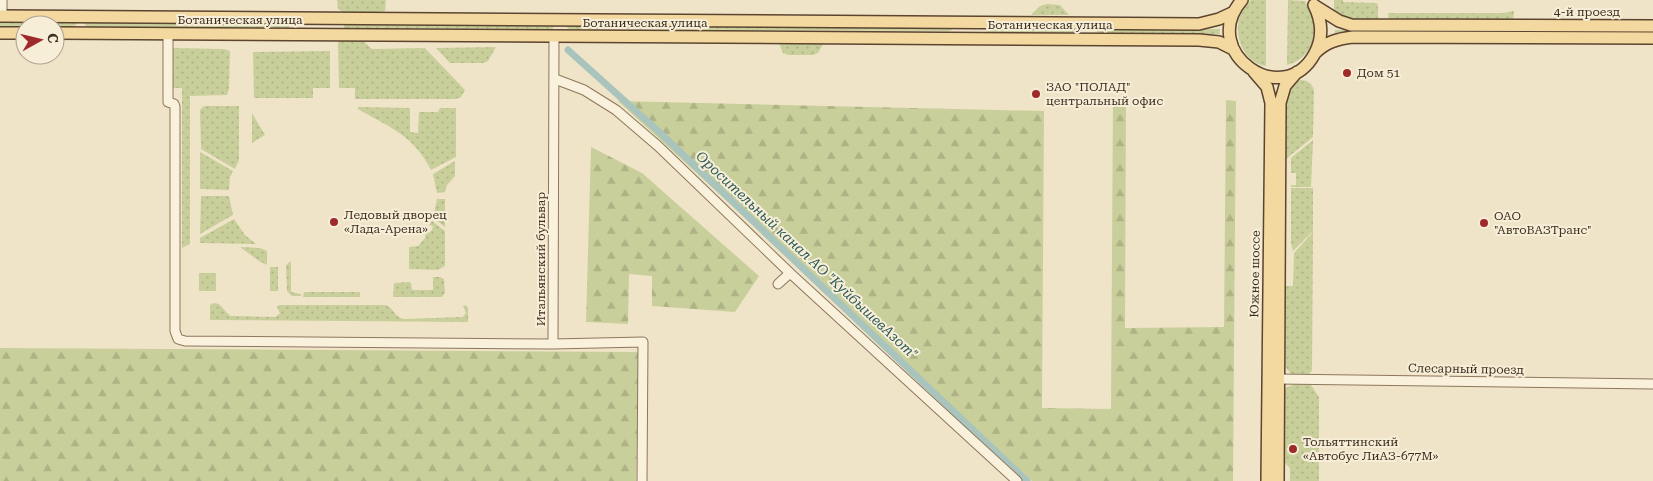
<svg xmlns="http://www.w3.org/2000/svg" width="1653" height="481" viewBox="0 0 1653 481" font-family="'Roboto Serif',serif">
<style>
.grass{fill:url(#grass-dots)}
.forest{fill:url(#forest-firs)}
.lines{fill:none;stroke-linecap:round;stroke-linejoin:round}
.canal{stroke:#a9c4bc;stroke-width:7}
.minor-casing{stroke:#8d765c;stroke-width:11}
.major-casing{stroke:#5b4430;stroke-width:14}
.minor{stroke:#faf1dc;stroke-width:9}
.major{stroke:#f3d9a0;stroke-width:11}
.poi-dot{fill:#9e2a2b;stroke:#f7eed8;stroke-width:2}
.labels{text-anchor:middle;stroke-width:4;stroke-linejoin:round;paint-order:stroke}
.street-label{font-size:12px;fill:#3d2e20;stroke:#f7eed8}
.poi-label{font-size:12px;fill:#3d2e20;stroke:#f7eed8;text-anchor:start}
.water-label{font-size:14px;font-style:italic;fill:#2f5d5a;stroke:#f7eed8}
</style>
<defs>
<pattern id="grass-dots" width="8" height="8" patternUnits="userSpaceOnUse" patternTransform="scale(1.25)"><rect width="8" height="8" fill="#c9cf9b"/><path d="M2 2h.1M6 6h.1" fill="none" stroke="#aeb285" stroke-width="1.8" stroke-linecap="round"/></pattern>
<pattern id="forest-firs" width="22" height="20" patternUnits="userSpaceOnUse" patternTransform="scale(1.25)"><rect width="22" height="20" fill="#c9cf9b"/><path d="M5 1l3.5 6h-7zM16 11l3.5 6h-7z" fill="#aeb285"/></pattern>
</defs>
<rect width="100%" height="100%" fill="#f0e4c8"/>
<!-- grass -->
<path class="grass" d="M337,0H386L385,11L381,12H343L338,9Z
M1251,0H1266V66C1244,63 1233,36 1240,16C1242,10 1247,5 1251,0Z
M1288,0L1305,1C1321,24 1317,57 1287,65Z
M1334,0H1343V2L1377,3L1378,7V20L1351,23L1334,15Z
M1047,4L1060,5L1069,15H1031L1040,6Z
M1514,11L1513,22L1389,21L1388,13H1503Z
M0,20L76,22L77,24L73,27H55V25L0,27Z
M85,22H289V28L87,27L85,25Z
M344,23L555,24V26L552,29L347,28H344Z
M567,24L954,28L950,31L569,29L567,27Z
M987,28L1074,29L1075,31L1072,33H989L986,30Z
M1099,28L1220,29V34H1099L1096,30Z
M1335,30L1550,32L1552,33L1550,37L1335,35Z
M338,39H361L372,49L425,48L465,90L461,97L456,99H355V88H339Z
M779,43H824L818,53L813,55H788L783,53Z
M496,47L488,61L483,63H450L436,48Z
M173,48L224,49L230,51L229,89L227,95L190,96V244L182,248V88H173Z
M330,51V88H313V98H254L253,52Z
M1300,80C1307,80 1312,83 1314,90L1313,137L1286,159L1285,154V104L1290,87Z
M204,106H239V160L235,169L201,149L200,110Z
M358,107L410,108V132L418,133L419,112H438L440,108H456V157L431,170C413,135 391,128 358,109Z
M252,113L265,135L252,143Z
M1313,140L1311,187H1291V185H1296V173H1291V158Z
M200,152L233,171L230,177L229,190L200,189Z
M455,161V176L447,185L445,192L437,193L433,174Z
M1291,188H1313V231L1293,251L1291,243Z
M201,196H229L233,215L200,234Z
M437,199H445V227L433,218Z
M234,219L245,235L256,244L200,243V238Z
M432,221L445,231V266L438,270L409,269V247L418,246L425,238L426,230L429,233L432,230L433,226L429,225Z
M1313,232L1312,370L1308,376L1292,375L1286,368L1284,361V286H1293L1294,253Z
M240,247L260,248L267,251V265L259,261Z
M291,261V292L301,294V296H292L287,291L286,265Z
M270,267H278V291H270Z
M199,273H216V291H199Z
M433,277H440L444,279L445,293L442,297H393L394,283L409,282L411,283L412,290H433Z
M304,292H360V297H303Z
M214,303L219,304L230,316L276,317L280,313L277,307L279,305H386C393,308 396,318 404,319L463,317L466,313L463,306L466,305L468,309V322L210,320V305Z
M1297,383L1311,385L1319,397V481H1290V468L1284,462L1283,394L1286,388Z"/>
<!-- forest -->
<path class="forest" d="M1113,98H1126L1125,328L1224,327L1226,100L1236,101L1233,481H1032L618,101L1044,111L1042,408L1111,409Z
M591,147L642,173L759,276L735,312L652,306V276L629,274L628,324L586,322Z
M0,348L639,352L636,481H0Z"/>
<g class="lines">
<!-- canal -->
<path class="canal" d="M568,50L657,130L1027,481"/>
<!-- minor casing -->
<g class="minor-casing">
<path id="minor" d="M2,16V0
M168,34V102L174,104L175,107V331L178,339L185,341L553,344
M554,36L553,344L643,342L642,481
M555,79L584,90L616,110L658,146L790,273L1017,481
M778,284L790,273
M1278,379L1653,384"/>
</g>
<!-- major casing -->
<g class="major-casing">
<path id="major" d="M1242,0C1197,52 1284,112 1315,53C1323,38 1322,21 1314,5
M1315,6L1339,21L1351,25L1653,26
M0,16L1199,24L1219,19L1234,12
M0,33H25
M55,33L1199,40L1219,42L1233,49
M1315,53C1326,42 1337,39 1353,37L1653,38
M1254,72L1267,87L1271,103L1267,481
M1278,481L1280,103L1285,86L1297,72"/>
</g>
<!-- minor -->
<use href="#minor" class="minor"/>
<!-- major -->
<use href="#major" class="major"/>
</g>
<!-- markers -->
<g class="poi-dot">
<circle cx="1347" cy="73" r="5"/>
<circle cx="1036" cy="94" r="5"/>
<circle cx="334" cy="222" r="5"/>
<circle cx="1484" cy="223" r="5"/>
<circle cx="1293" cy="449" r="5"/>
</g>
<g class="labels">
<!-- street labels -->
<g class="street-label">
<text x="1587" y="16">4-й проезд</text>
<text x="240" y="24">Ботаническая улица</text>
<text x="645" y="27">Ботаническая улица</text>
<text x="1050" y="29">Ботаническая улица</text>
<text transform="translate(541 259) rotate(-90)" y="4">Итальянский бульвар</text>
<text transform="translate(1255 274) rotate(-89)" y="4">Южное шоссе</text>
<text transform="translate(1466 369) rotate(1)" y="4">Слесарный проезд</text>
</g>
<!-- poi labels -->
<g class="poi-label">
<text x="1357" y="77">Дом 51</text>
<text x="1046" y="91">ЗАО "ПОЛАД"<tspan x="1046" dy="14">центральный офис</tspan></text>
<text x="344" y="219">Ледовый дворец<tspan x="344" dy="14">«Лада-Арена»</tspan></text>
<text x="1494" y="220">ОАО<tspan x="1494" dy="14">"АвтоВАЗТранс"</tspan></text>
<text x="1303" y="446">Тольяттинский<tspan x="1303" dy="14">«Автобус ЛиАЗ-677М»</tspan></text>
</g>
<!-- water labels -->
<g class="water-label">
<text transform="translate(807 255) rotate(43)" y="5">Оросительный канал АО "КуйбышевАзот"</text>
</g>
</g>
<!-- north arrow -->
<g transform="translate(40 40) rotate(82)"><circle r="24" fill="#f7eed8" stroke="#ada18e"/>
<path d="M0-4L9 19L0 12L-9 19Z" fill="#9e2a2b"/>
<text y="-8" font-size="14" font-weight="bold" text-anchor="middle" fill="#3d2e20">С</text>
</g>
</svg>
